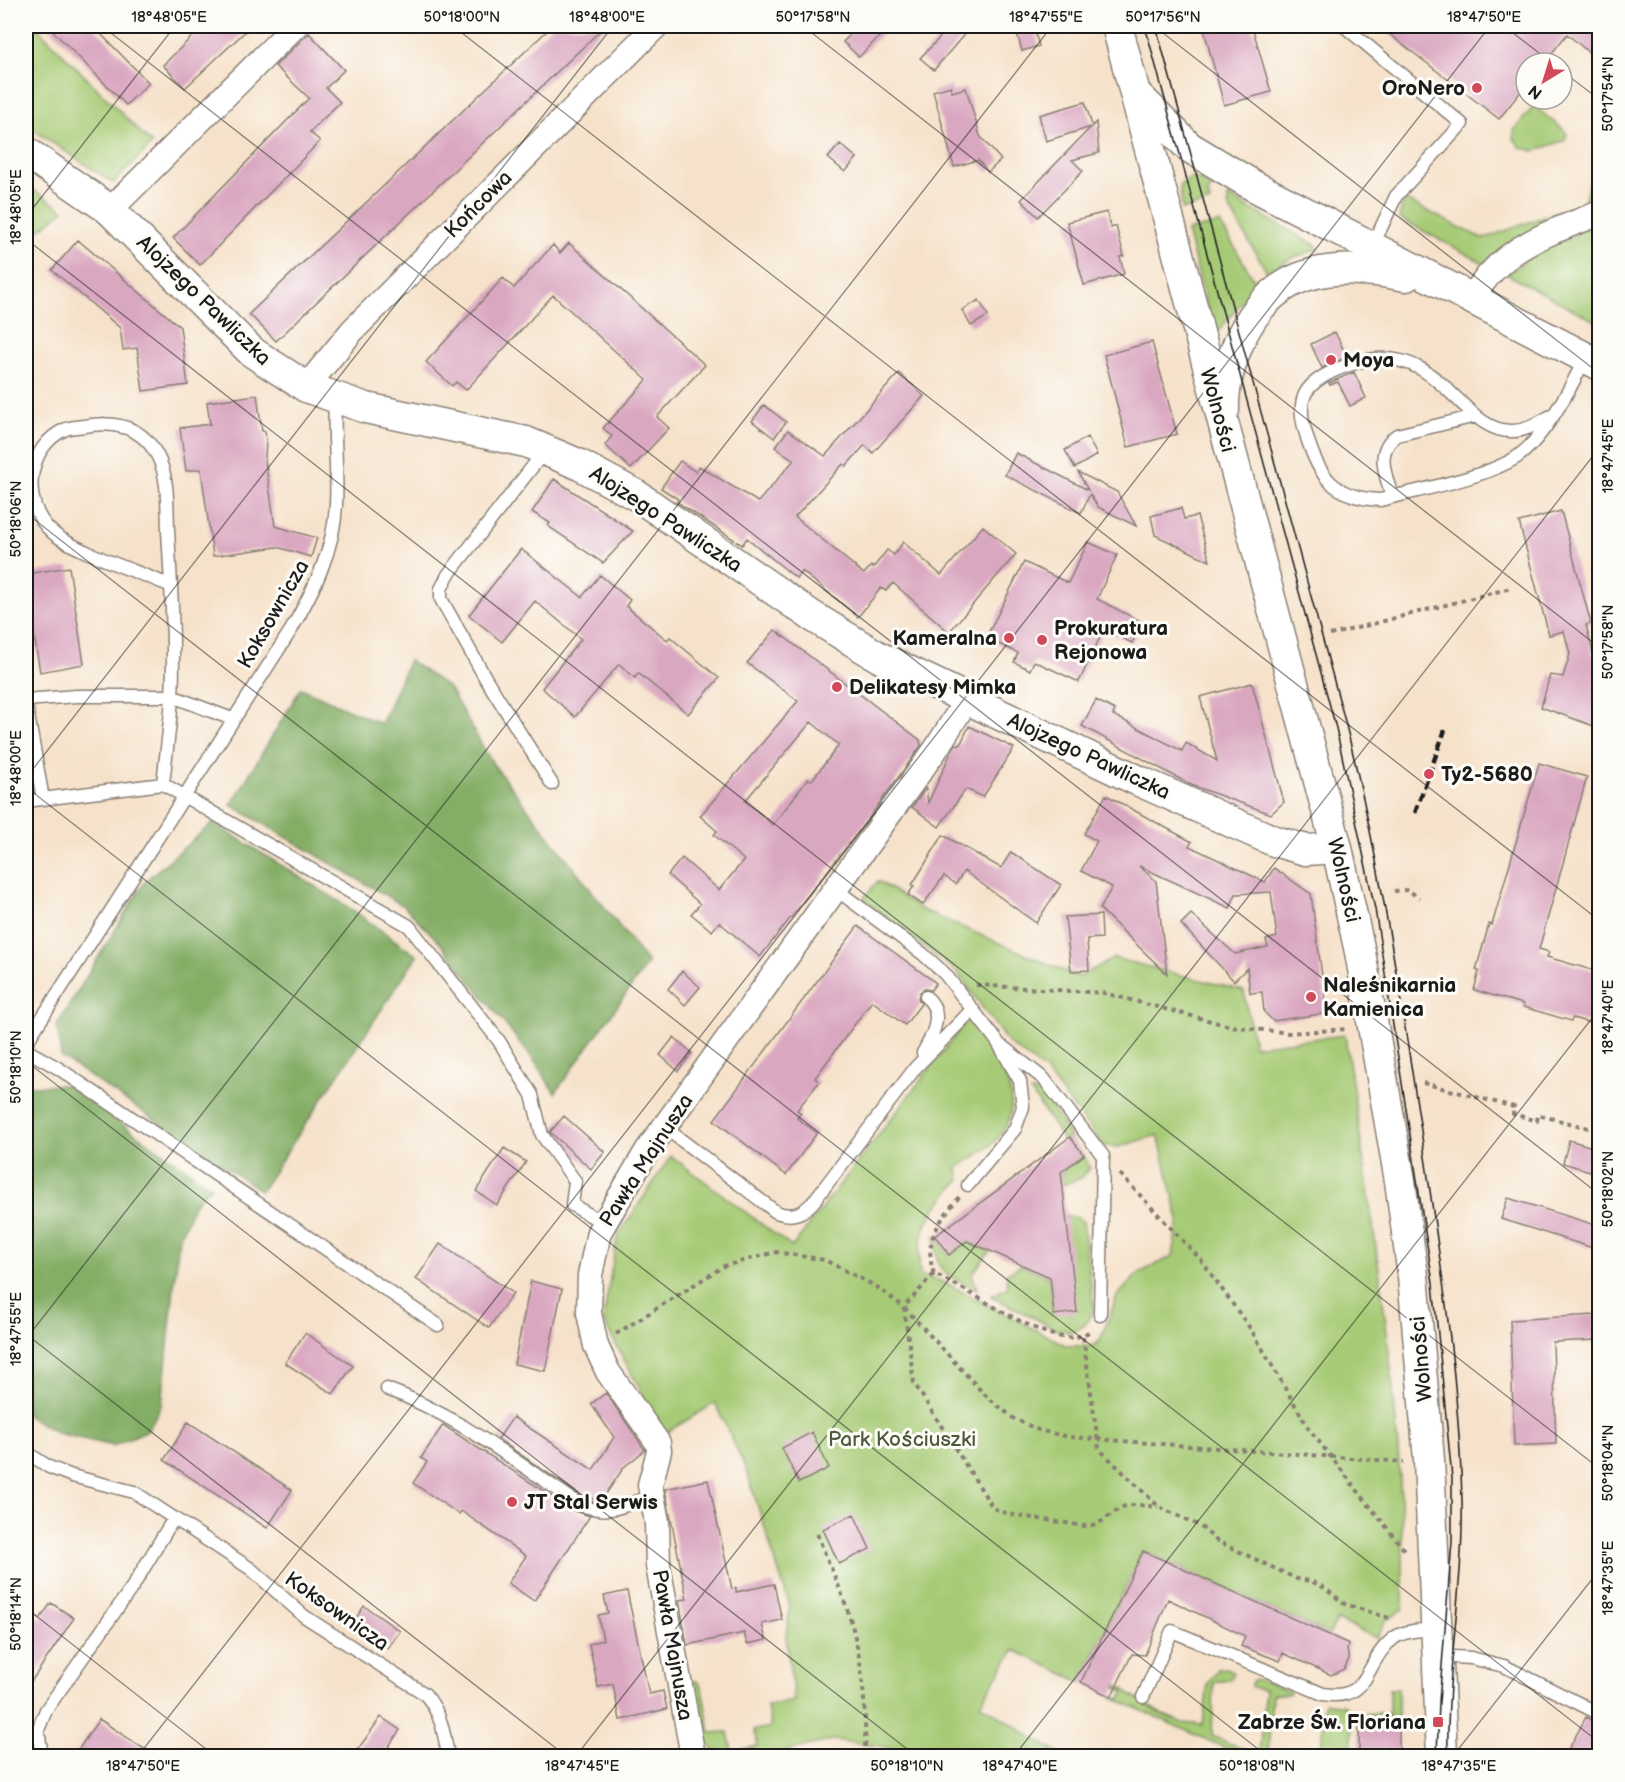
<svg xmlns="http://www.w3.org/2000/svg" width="1625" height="1782" viewBox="0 0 1625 1782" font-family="'Balsamiq Sans',sans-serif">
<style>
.green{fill:#a6ca74;stroke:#617348;stroke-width:1.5}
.forest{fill:#84ae66;stroke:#506541;stroke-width:1.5}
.building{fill:#daa7c1;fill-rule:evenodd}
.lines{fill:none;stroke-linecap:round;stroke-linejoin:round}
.service-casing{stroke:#897f74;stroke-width:15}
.minor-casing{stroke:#897f74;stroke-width:27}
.tertiary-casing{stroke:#897f74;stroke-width:33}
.path{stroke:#897f74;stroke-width:4;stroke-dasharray:4.5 4.5;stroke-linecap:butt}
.service{stroke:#fff;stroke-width:12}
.minor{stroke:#fff;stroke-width:24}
.tertiary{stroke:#fff;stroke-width:30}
.tram{stroke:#1c1c1c;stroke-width:1.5}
.rail{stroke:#1c1c1c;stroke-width:4.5;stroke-dasharray:9 4.5;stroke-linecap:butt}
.ticks{fill:none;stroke:#1c1c1c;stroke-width:1.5;stroke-opacity:0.45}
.poi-dot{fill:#d1495b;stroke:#fdfcf7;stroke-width:2}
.labels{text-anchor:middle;stroke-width:6;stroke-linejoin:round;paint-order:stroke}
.poi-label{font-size:21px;font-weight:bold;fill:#1c1c1c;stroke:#fdfcf7;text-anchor:start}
.street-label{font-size:21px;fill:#1c1c1c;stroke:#fdfcf7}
.park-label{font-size:21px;fill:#4c593b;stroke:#fdfcf7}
.neatline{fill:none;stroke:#1c1c1c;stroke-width:2}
.ticks-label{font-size:15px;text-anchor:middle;fill:#1c1c1c}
</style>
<rect width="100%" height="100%" fill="#fdfcf7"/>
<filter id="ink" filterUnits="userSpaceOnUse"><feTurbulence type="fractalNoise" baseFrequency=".0167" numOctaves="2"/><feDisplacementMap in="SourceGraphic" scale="12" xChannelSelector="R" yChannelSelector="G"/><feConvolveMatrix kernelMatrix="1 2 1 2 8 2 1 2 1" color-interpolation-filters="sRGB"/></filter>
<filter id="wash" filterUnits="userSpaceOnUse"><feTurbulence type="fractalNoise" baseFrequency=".008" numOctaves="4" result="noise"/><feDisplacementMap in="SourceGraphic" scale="24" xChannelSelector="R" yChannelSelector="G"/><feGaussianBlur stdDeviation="1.35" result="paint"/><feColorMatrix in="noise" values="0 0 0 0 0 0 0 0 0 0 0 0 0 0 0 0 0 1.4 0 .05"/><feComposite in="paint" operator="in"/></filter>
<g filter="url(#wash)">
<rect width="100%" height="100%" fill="#f6e2cb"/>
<!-- green -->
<path class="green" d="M26,26H35L152,144L113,183L26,125Z
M1534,106L1565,131L1567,135L1564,141L1534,151L1520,147L1513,137L1515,129Z
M1192,177L1213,186L1208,193L1210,202L1182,210L1180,185Z
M1589,182H1599V209L1498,253L1483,263L1399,218L1404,199L1483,239L1584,202Z
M26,185L64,210L26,241Z
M1228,196L1317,246L1318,249L1292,258L1267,272L1228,206Z
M1220,223L1256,283L1219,331H1213L1187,231Z
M1599,223V323L1506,274L1531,256Z
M878,881L924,911L1079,977L1114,958L1244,991L1254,1046L1345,1035C1373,1225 1406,1417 1403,1609L1386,1620L1377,1638L1337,1620L1329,1635L1143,1551L1081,1682L1014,1650L980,1704L1063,1756H913L881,1746L832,1740L767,1756H733L714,1751L699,1732L689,1682L697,1681L702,1687L710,1733L728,1732L732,1751L758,1746L754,1730L771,1727L767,1706L794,1701L786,1636L790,1607L746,1469L715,1403L664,1434L603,1320L617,1237L671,1156L792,1247L968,1019C992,1053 1034,1100 996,1140C986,1151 970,1159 958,1168L960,1180C931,1210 915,1232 920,1275L946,1283L1067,1346H1092L1100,1341L1117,1296L1139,1273L1173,1256L1179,1220L1158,1135L1118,1147L1104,1146L1045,1071L1008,1043L957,972L863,899Z
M1031,1092L1043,1093L1070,1137L1064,1141Z
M1084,1155L1090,1168L1081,1178L1062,1185L1061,1172Z
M1066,1216L1078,1218L1083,1222L1094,1309L1085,1325L1073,1332L1057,1330L991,1296L1008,1287L1006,1274L1021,1265L1050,1277L1054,1314Z
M935,1236L949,1255L967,1241L990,1251L972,1274L977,1289C943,1272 936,1277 935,1236Z
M1227,1668L1233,1673L1230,1680L1214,1682L1212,1736L1259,1756L1265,1690L1251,1687L1252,1681L1256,1679L1290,1691V1694H1272L1268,1756H1243L1111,1697L1121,1699L1124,1692L1116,1688L1117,1685L1161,1714L1184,1723L1203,1725L1208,1683L1218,1669Z
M1389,1689H1398V1717L1353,1718L1351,1756H1321L1324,1702L1345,1705L1348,1714L1389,1713Z"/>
<!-- forest -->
<path class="forest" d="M409,660L449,688L493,764L648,963L555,1093L533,1059L440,943L404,906L231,805L301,688L381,724Z
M213,823L350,908L417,956L261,1191L61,1057L57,1025L145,881Z
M66,1085L211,1186L194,1204L179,1239L162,1404L148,1430L113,1446L57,1433L26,1415V1086Z"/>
<g id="blocks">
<!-- building -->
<path class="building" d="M48,26H93L149,83L126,105Z
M203,26H251L185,88L163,65Z
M552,26H605L276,341L249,314Z
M859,26H890L859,57L843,42Z
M951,26H963L968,30L934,70L920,58Z
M1015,26H1033L1039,46L1022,51Z
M1203,26H1252L1271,92L1224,105Z
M1379,26H1599V61L1567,34L1544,63H1526V85L1499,119Z
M309,33L344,70L326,88L340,102L310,132L320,141L200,265L173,238L309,98L275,66Z
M951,86L952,92L966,88L980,136L1001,160L988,172L978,160L954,167L933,91Z
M1085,102L1092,126L1096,122L1099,153L1072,160L1083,171L1038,217L1021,200L1091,127L1046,141L1039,115Z
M840,144L857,158L845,172L828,158Z
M1107,212L1111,228L1116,226L1124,256L1120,257L1124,274L1084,285L1067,222Z
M78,240L180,327L188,385L143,391L137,348L123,350L120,328L52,270Z
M569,243L705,365L657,417L669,428L631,469L605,445L612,436L603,428L647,380L553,295L466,390L456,382L452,386L426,362L503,278L514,288L553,245L560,253Z
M979,300L988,316L971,326L962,310Z
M1335,332L1347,357L1322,368L1311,344Z
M1152,342L1177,434L1128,447L1104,355Z
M1354,372L1366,398L1350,406L1338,382L1330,385L1329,383Z
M899,373L924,396L873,453L865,445L846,466L843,464L795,517L864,574L871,566L873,568L887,550L894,555L903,542L941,575L983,526L1016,554L949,632L893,583L886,591L881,588L858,617L802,571L796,578L747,538L742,545L677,502L678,499L661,488L680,461L696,472L699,466L758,502L794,460L775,447L788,430L825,456Z
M257,395L262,431H265L266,440L265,459L275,526L317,538L311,557L277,547L213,556L201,469L186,471L180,428L210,424L207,402Z
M764,405L786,422L774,438L752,421Z
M1087,437L1097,455L1075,468L1065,450Z
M1016,453L1088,490L1078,472L1117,492L1136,526L1098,507L1090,494L1081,513L1005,475Z
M554,479L633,531L603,563L548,526L550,523L532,512Z
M1181,508L1184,519L1197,516L1210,561L1155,535L1151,516Z
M1561,511L1591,624L1586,625L1599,678V728L1541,707L1550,675L1563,677L1570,654L1564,631L1549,635L1519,522Z
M1088,542L1117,555L1097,599L1142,622L1132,643L1104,629L1079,682L1034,661L1030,670L1014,662L1018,653L986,638L1024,562L1068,583Z
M521,549L582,597L600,575L630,600L626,606L667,640L670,637L719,678L688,714L638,673L635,678L619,664L575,717L542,688L581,639L535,601L502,642L469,615Z
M69,567L84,664L40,672L31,616L26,617V574Z
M775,630L920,740L921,746L866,822L760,957L719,922L712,931L691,914L700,904L668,875L682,858L719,890L744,860L714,835L717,831L700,816L798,701L747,663ZM811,722L839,745L812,780L808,779L773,825L745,801Z
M1252,683L1284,802L1271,814L1191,785L1082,726L1096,700L1115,710L1113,715L1182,751L1186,743L1217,761L1200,697Z
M969,726L1014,748L983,797L966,789L939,827L912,807L926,788L928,803L952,750L956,744L960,745Z
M1539,763L1587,777L1539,949L1549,952L1547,957L1599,972V1026L1573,1018L1571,1021L1523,1007V1004L1474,990L1479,971L1476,970L1489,924L1492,925Z
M1106,795L1192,842L1189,846L1265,882L1274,868L1311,894L1327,1013L1273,1021L1264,1012L1262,992L1250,993L1247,968L1234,981L1181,924L1191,914L1235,954L1268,947L1266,940L1277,937L1271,892L1236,894L1230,908L1139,866L1156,881L1167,974L1100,909L1112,887L1081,871L1097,841L1084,834Z
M943,835L1001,868L1011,852L1061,885L1036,923L964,871L956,884L944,876L923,905L908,895L914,886L912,885Z
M1101,915L1102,938L1087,939L1089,970L1071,971L1065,917Z
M858,926L936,983L931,990L925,989L920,992L918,998L921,1004L905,1025L872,1001L815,1078L819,1082L797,1110L801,1113L797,1118L817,1133L786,1175L714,1120Z
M682,971L700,987L685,1005L668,989Z
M674,1037L692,1053L678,1071L660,1055Z
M564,1116L605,1152L591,1169L550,1132Z
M1070,1137L1084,1155L1061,1172L1077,1312L1054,1315L1050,1277L967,1241L949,1255L935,1236Z
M1569,1140L1599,1149L1593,1172L1563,1163Z
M504,1148L526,1162L497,1205L476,1191Z
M1508,1198L1599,1226V1250L1501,1219Z
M440,1244L513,1293L489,1328L416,1279Z
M531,1281L562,1289L545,1371L514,1364Z
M1595,1315L1597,1340L1553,1342L1556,1444L1514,1446L1510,1320Z
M305,1333L353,1366L333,1394L285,1363Z
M606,1393L645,1450L624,1467L602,1500L583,1497L498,1439L513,1417L593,1470L614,1437L591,1404Z
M188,1422L292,1490L267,1528L164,1460Z
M443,1425L574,1511L590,1516L534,1601L508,1583L526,1556L461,1511L459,1514L413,1483L427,1462L421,1458Z
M812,1432L829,1468L799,1483L782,1448Z
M708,1480L732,1589L736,1588V1592L774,1584L782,1620L762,1624L766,1640L747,1644L744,1633L687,1645L679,1600L687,1599L665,1489Z
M854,1514L870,1549L839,1564L823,1529Z
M1143,1551L1349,1644L1347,1650L1349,1659L1344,1669L1331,1675L1283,1653L1280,1661L1241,1646L1245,1636L1168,1599L1145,1655L1132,1654L1111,1697L1081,1682Z
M627,1591L649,1694L663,1691L667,1709L620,1720L613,1684L598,1687L589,1644L603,1640L598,1615L608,1613L604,1596Z
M51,1603L74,1618L26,1689V1609L40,1619Z
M364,1606L400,1631L388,1648L352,1624Z
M381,1717L400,1730L382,1756H353Z
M1586,1717L1599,1724V1756H1565Z
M1399,1718V1756H1359V1719Z
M99,1719L155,1756H74Z"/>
</g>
</g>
<g filter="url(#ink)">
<use href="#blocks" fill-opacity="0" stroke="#897f74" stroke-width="1.5"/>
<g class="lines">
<!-- service casing -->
<g class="service-casing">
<path id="service" d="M1344,26L1462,124L1396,196L1372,247
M1551,416C1539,422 1527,431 1513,431C1462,433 1443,347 1368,360C1348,364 1315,375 1305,394C1299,407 1302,421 1306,434C1318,476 1334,498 1380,500C1418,490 1485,478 1517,457C1544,438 1571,388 1585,358
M544,452L448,575L441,589V599L486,679L552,784
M1392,497C1386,475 1374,451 1397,435L1476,416
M26,700L76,696H172L232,719
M26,704L43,799
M163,784C166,755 170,726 172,698C175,642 171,586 168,530C167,506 169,477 157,455C142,426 114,421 84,426C78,427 71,427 66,429C26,446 20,504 52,532C73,551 142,573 171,586
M26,801L163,784L409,926L499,1041L532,1095L542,1135L575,1181L572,1205L604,1223
M834,888L923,954L945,974L997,1041L1020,1081L1023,1107L1015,1129L968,1185
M26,1043L291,630C313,591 334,551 336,505C338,469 333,434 335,398
M1003,1047L1044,1079L1103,1156L1100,1315
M26,1050L58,1068L438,1325
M923,1053C933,1035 945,1012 926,997
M664,1127L776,1212C792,1218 803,1214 814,1201L916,1067L972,1010
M387,1389C457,1415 517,1463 579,1504C609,1516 623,1506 651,1496
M26,1452L49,1467L72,1476L134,1492L251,1569L304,1616L425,1694C441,1713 444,1732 448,1756
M1437,1656L1471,1658L1504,1666L1600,1714
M1143,1697L1172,1631L1323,1694C1373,1702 1363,1661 1394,1638C1405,1630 1421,1630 1435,1630
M42,1756L38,1730L46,1710L133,1586L174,1518"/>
</g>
<!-- minor casing -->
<g class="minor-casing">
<path id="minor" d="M110,210L295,26
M1472,299C1501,247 1547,234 1600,213
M306,387L352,331L656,26
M693,1756L658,1566L657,1522L650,1485L659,1451L658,1443L608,1372L596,1346L589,1313L590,1275L599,1232L647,1151L936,749L967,699"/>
</g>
<!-- tertiary casing -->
<g class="tertiary-casing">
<path id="tertiary" d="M1117,26L1337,848L1360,952L1400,1181L1413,1276L1429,1460L1442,1756
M1136,94L1189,147L1254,186L1600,365
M26,152L110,210L252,352L306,387L366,408L526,442L578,464L636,495L812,616L879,657L1137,780L1274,841L1306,850L1337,848
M1224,410C1223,388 1230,364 1238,344C1271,267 1332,261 1406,276"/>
</g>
<!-- path -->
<path class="path" d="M1330,635L1511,588
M1394,891L1408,890L1419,898
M976,985L1104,993L1230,1026L1289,1033L1347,1029
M1423,1083L1514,1107L1513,1114L1537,1121L1538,1115L1600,1131
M1120,1174L1201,1260L1252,1331L1309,1429L1406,1552
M959,1197C938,1223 923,1241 934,1274C971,1290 1026,1331 1062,1337C1074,1339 1083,1336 1092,1330
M934,1274L904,1307L914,1383L993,1508L1008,1514L1084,1526C1103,1525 1104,1518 1119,1509C1129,1502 1146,1506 1158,1507
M616,1334L724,1266L776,1252L825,1260L875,1286L904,1307L984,1394L1013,1418L1038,1430L1069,1437L1404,1462
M1083,1337L1099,1449L1159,1507L1200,1526L1217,1541L1297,1579L1311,1581L1323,1587L1345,1604L1392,1619
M817,1534C830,1567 846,1599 854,1633C864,1673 866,1716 865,1756"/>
<!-- service -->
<use href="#service" class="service"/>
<!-- minor -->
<use href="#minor" class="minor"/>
<!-- tertiary -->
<use href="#tertiary" class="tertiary"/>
<!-- tram -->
<path class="tram" d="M1145,26L1336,728L1375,909L1433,1283L1452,1478V1542L1439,1702L1437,1756
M1156,26L1346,725C1380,861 1401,999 1422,1137C1440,1257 1459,1378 1462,1501C1464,1586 1446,1671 1448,1756"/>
<!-- rail -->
<path class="rail" d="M1415,813L1445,730"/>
</g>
</g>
<!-- ticks -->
<path class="ticks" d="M102,26L1600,1195M453,26L1600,921M803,26L1600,648M1154,26L1600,374M1504,26L1552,63M1562,71L1600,100M26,217L175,26M26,239L1600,1469M26,513L1600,1743M26,778L613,26M26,787L1267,1756M26,1061L916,1756M26,1334L566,1756M26,1339L1052,26M26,1608L215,1756M138,1756L1490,26M576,1756L1600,447M1014,1756L1600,1008M1453,1756L1600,1569"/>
<!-- markers -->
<g class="poi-dot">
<circle cx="1477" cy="88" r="6"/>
<circle cx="1331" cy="360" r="6"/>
<circle cx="1009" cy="638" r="6"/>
<circle cx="1042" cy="640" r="6"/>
<circle cx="837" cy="687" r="6"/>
<circle cx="1429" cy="774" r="6"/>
<circle cx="1311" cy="997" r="6"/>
<circle cx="512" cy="1502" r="6"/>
<rect x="1432" y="1716" width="12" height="12" rx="3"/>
</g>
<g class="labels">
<!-- poi labels -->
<g class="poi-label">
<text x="1465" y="95" text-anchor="end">OroNero</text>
<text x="1343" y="367">Moya</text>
<text x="1054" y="635">Prokuratura<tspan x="1054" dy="24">Rejonowa</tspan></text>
<text x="997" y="645" text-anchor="end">Kameralna</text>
<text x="849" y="694">Delikatesy Mimka</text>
<text x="1441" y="781">Ty2-5680</text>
<text x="1323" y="992">Naleśnikarnia<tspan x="1323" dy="24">Kamienica</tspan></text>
<text x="524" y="1509">JT Stal Serwis</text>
<text x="1426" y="1729" text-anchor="end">Zabrze Św. Floriana</text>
</g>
<!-- street labels -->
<g class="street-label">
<text transform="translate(478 204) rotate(-45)" y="7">Końcowa</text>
<text transform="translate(204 300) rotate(44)" y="7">Alojzego Pawliczka</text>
<text transform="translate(1218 410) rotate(75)" y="7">Wolności</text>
<text transform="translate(666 519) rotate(33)" y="7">Alojzego Pawliczka</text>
<text transform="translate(273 614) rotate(-60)" y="7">Koksownicza</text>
<text transform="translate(1089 756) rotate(25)" y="7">Alojzego Pawliczka</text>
<text transform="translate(1344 880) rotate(77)" y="7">Wolności</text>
<text transform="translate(646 1160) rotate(-57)" y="7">Pawła Majnusza</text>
<text transform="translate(1421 1359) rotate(-95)" y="7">Wolności</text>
<text transform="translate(337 1611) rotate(35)" y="7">Koksownicza</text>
<text transform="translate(673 1645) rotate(80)" y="7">Pawła Majnusza</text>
</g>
<!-- park labels -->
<g class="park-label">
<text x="902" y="1446">Park Kościuszki</text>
</g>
</g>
<!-- margin -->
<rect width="1625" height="1782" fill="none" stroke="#fdfcf7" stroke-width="66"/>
<!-- north arrow -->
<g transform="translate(1544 81) rotate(218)"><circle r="28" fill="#fdfcf7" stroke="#a3a29f" stroke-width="1.5"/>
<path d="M0-4.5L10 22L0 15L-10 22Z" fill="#d1495b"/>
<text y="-9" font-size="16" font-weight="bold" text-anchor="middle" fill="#1c1c1c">N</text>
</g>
<rect x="33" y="33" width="1559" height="1716" class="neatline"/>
<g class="ticks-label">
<text x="169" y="22">18°48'05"E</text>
<text x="462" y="22">50°18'00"N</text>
<text x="607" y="22">18°48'00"E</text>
<text x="813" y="22">50°17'58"N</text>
<text x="1046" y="22">18°47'55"E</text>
<text x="1163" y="22">50°17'56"N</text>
<text x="1484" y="22">18°47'50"E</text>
<text transform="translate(1608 94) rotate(-90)" y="5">50°17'54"N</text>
<text transform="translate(16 207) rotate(-90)" y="5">18°48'05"E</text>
<text transform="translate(1608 456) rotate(-90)" y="5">18°47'45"E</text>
<text transform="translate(16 519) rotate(-90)" y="5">50°18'06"N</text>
<text transform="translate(1608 642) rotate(-90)" y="5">50°17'58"N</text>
<text transform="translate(16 768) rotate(-90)" y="5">18°48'00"E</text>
<text transform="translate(1608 1017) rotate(-90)" y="5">18°47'40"E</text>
<text transform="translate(16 1067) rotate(-90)" y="5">50°18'10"N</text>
<text transform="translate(1608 1189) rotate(-90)" y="5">50°18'02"N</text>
<text transform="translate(16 1329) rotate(-90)" y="5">18°47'55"E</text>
<text transform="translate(1608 1463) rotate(-90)" y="5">50°18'04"N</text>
<text transform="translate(1608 1578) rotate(-90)" y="5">18°47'35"E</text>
<text transform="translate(16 1614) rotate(-90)" y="5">50°18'14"N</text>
<text x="143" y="1771">18°47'50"E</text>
<text x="582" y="1771">18°47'45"E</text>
<text x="907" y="1771">50°18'10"N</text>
<text x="1020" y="1771">18°47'40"E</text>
<text x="1257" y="1771">50°18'08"N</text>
<text x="1459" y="1771">18°47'35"E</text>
</g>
</svg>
